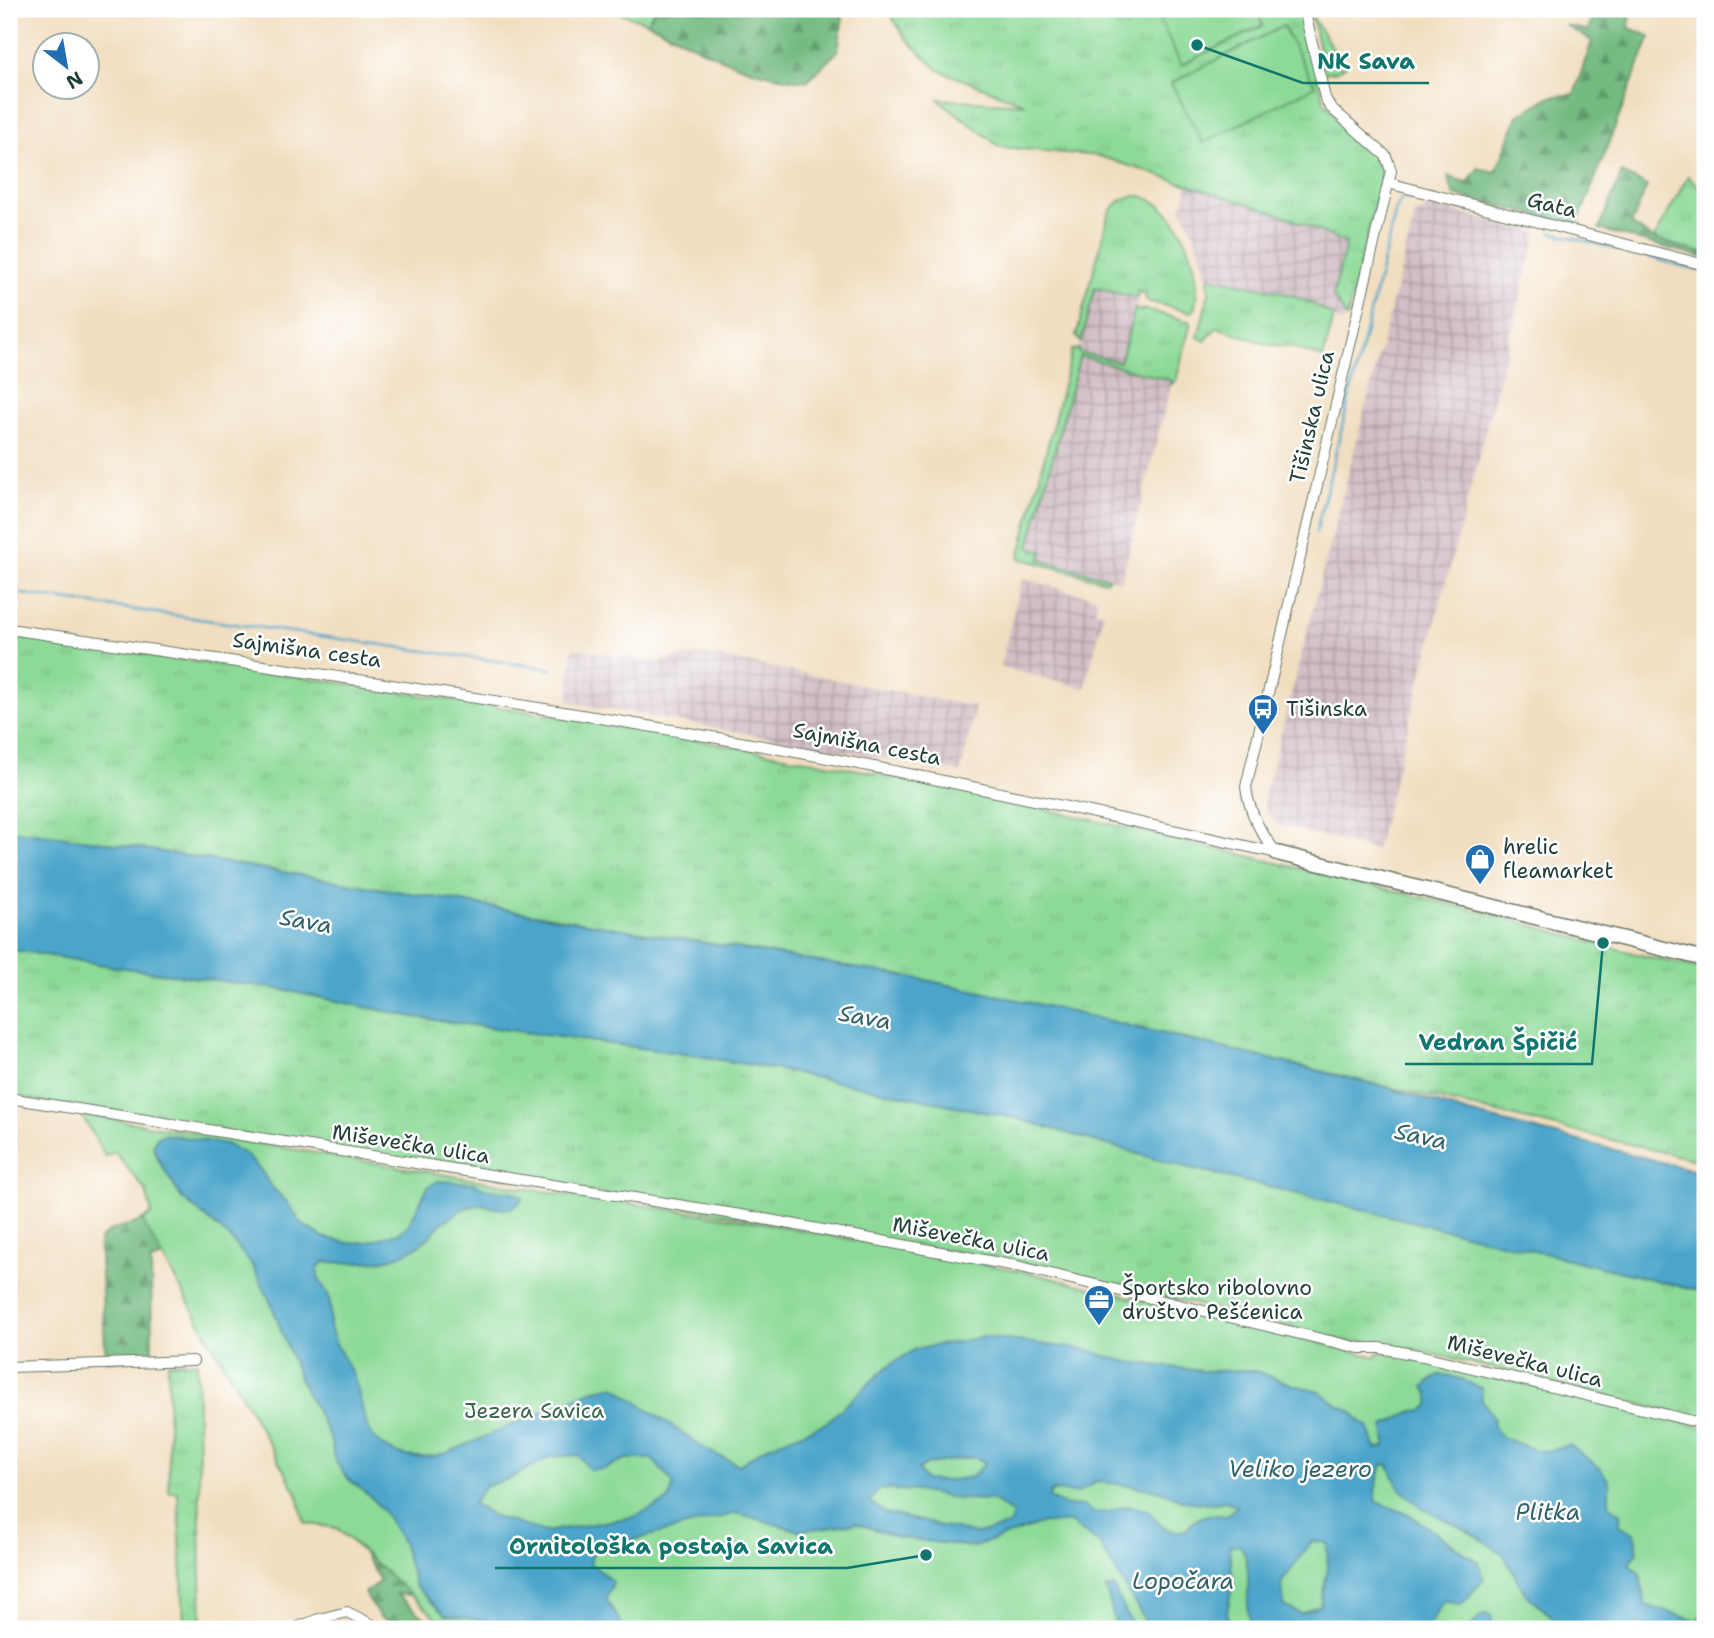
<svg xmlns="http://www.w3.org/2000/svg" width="1714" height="1638" viewBox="0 0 1714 1638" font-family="'Shantell Sans',sans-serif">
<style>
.industrial{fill:url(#industrial-grid)}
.grass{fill:url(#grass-tufts);stroke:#568c66;stroke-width:2}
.forest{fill:url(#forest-firs);stroke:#487c5a;stroke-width:2}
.park{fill:#8dda98;stroke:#568c66;stroke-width:2}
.water{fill:#4ca5ca;stroke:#36717f;stroke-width:2;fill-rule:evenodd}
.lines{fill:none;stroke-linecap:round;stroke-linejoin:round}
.stream{stroke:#4ca5ca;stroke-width:2.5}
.street-casing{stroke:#687565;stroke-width:12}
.secondary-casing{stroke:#687565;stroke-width:17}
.street{stroke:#fff;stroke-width:10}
.secondary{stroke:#fff;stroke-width:14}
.labels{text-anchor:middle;stroke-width:5;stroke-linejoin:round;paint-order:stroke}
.street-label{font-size:21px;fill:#1f3d34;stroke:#fff}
.poi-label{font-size:21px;fill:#1f3d34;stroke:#fff;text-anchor:start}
.park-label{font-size:21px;fill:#3a644d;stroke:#fff}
.water-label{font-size:23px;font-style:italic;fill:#2f6168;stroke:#fff}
.leader{fill:none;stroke:#0f766e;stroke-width:2.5}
.callout-dot{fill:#0f766e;stroke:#fff;stroke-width:2.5}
.callout-label{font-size:23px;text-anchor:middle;font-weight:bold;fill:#0f766e;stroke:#fff;stroke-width:5;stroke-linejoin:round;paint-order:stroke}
</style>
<defs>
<pattern id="industrial-grid" width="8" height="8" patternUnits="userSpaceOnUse" patternTransform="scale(1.75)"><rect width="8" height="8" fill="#d2bec5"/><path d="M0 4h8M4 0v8" fill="none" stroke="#aa9ca1"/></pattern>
<pattern id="grass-tufts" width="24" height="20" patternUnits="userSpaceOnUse" patternTransform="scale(1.75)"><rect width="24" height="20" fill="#8dda98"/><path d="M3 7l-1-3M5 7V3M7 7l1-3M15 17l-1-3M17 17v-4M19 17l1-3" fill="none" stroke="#79bc84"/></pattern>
<pattern id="forest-firs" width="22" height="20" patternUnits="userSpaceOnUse" patternTransform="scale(1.75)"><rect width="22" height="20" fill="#72ba80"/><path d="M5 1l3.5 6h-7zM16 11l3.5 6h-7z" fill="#5d986a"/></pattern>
</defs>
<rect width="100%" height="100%" fill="#fff"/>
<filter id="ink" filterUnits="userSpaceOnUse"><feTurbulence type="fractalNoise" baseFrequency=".0143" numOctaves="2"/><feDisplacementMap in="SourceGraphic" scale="14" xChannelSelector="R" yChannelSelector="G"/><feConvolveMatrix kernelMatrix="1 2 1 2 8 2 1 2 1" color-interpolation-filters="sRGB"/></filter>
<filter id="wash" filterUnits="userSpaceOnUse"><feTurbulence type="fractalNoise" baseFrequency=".00686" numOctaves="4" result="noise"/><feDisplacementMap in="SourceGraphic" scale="28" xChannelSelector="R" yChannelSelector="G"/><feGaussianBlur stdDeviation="1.57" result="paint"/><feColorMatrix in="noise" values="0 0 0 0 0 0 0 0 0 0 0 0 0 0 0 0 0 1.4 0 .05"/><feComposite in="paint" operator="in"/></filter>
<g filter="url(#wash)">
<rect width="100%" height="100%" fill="#f1dec0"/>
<!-- industrial -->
<path class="industrial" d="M1188,185L1285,216L1347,243L1333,296L1347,318L1342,323L1323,309L1298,296L1208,277L1196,239L1182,208Z
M1426,204L1537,233L1376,850L1278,825L1267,813L1264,799L1416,212L1423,214Z
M1095,288L1138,299L1121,363L1078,352Z
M1080,355L1172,381L1121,581L1040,560L1029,548Z
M1022,579L1098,598L1095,611L1104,613L1085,688L1000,667Z
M572,648L653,662L704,654L975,707L961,772L569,702Z"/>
<!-- grass -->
<path class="grass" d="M608,9H656L647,22Z
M887,9H1155L1182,64L1262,26L1255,9H1301L1324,101L1347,130L1380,160L1382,175L1379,187L1347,318L1333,296L1346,243L1285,216L1099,156L1000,147L938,99L1025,104L938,70L905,37Z
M1310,9H1320L1313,18L1333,49L1320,53Z
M1335,51L1345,65L1337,71L1324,73L1321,59Z
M1688,176L1705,193V254L1654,239Z
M1141,196C1182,206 1205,273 1194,310L1190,312L1146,301V295L1137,291V298L1095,288L1081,342L1076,337L1109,213C1117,201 1126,195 1141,196Z
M1208,277C1250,286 1299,290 1334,317L1323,358L1292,347L1266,344L1217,327L1205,341L1198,337L1209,293Z
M1135,309L1142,311L1143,309L1191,322L1176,381L1172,384V381L1080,356L1029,547L1043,551L1040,560L1109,578L1105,581L1019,558L1072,350L1079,349L1078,352L1120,362Z
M9,635C342,683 675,728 1004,800C1162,835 1320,873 1478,911C1553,930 1629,955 1705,969V1162L1050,1007L921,979L97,841L9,830Z
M9,949L117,967L274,988L414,1017L699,1056L779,1070L1019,1119L1166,1162L1705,1292V1420L1417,1350L1361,1340L1359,1344L1028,1264L9,1096Z
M197,1362L202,1629H182L184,1622L178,1492H169L168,1363Z"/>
<!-- forest -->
<path class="forest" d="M656,9H844L838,51L807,81C748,77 699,48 647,22Z
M1595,9H1609L1612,12L1615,9H1631L1629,28L1650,36L1577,225L1454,195L1448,176L1467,184L1478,168L1496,172L1518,116L1549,97L1574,94L1592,41L1565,25L1588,31Z
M1622,173L1647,186L1631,224L1654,239L1705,254V258L1599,229Z
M129,1123L425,1596L396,1594L438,1629H407L380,1617L364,1593L380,1581L363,1552L337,1528L305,1523L297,1493L163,1257L151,1261L152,1358L106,1361L99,1240C118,1220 133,1231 152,1213L146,1191L115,1152L105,1156Z"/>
<!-- park -->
<path class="park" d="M1155,9H1255L1263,25L1181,65Z
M1283,26L1315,86L1203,143L1171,83Z
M81,1114L554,1193L752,1221L1026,1272L1376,1357L1378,1352L1413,1357L1705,1428V1629H463L441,1622L337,1528L305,1523L297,1493L143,1222L152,1213L146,1191L115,1152L105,1156Z"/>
<!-- water -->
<path class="water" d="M9,830L97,841L921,979L1050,1007L1382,1086L1469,1113L1705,1173V1292L1166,1162L1019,1119L779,1070L699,1056L414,1017L274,988L117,967L9,949Z
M165,1134L226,1144L245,1154L261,1170L270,1185L286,1201L302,1224L323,1237L348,1243L368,1242L401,1232L409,1224L428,1187L438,1181L473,1183L487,1189L514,1192L523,1198C513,1214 497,1209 482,1204C475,1207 467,1206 461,1210C454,1215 445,1220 439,1226C435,1229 432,1235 428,1238C398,1266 361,1263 324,1262L317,1269C318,1285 325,1284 329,1297C332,1307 328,1319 331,1330C335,1347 347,1361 354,1378C361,1394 363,1427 375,1439C394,1458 420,1460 445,1454L591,1391L614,1386L708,1451L739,1465L763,1449L826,1423L888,1366L916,1349L984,1337L1089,1350L1108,1357L1130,1362L1202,1371L1253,1370L1294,1385L1319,1391L1336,1404L1352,1412L1361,1422L1368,1426L1376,1449L1386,1446L1384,1426L1412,1411L1424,1410L1429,1405V1394L1424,1387C1428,1384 1434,1377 1439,1375C1451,1373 1470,1384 1481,1388L1482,1400L1493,1416L1494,1427L1501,1437L1533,1449L1546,1451L1570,1445L1600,1468L1609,1482V1506L1621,1514L1619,1525L1635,1534L1638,1552L1629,1564L1640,1574L1645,1605L1696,1621L1705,1614V1629H1660L1636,1624L1627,1629H1566L1525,1593L1503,1554L1475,1535L1421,1507L1400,1489L1388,1464L1382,1465L1375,1491L1377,1502L1410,1515L1479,1563L1484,1579L1461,1605L1444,1600L1429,1625L1421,1629H1252C1242,1603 1256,1569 1240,1545L1229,1546L1233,1582L1227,1612L1232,1629H1150L1099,1543L1070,1523H1044L973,1547L900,1538L856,1523L799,1531L737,1513L594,1550L590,1563L613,1582L606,1599L625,1629H504L487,1621L445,1615L415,1586L402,1542L385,1514L373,1499L346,1477L334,1459L332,1445L324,1425L299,1378L270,1301L252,1265L229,1237L181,1197L158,1159L153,1145L157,1137ZM578,1455L590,1470L604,1469L626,1459H652L674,1484L668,1501L633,1517L545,1532L495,1517L473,1504L484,1487L511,1478L550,1457ZM975,1457L985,1463L972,1477L945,1481L925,1480L918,1470L928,1464ZM1096,1481L1158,1490L1185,1501L1209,1504L1226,1501L1237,1506L1227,1516C1208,1513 1198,1515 1186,1530C1168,1534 1158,1525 1148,1510L1127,1506L1107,1512L1094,1513L1083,1506L1065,1505L1049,1498L1051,1491L1078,1493ZM879,1489L917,1491L959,1499L992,1500L1013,1514L1010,1525L977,1534L885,1513L870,1502ZM1312,1541L1327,1543L1328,1568L1320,1605L1302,1614L1284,1606L1282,1582Z
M1113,1587L1134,1629H1117L1106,1589Z
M1484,1614L1491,1616L1494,1629H1467Z"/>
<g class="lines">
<!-- stream -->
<path class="stream" d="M1347,130C1391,165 1386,162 1373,216
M1424,200L1474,212
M1488,216L1537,228
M1551,232L1705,272
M1316,532L1396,209L1402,198L1410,199
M9,592L552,669"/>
</g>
</g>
<g filter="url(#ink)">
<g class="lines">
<!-- street casing -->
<g class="street-casing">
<path id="street" d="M1388,183L1705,265
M9,629C272,667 534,704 796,752C957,782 1117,818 1277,853
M1277,853C1260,833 1249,812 1246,787L1391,171L1386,156L1330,107L1325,98L1304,9
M9,1098L753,1217L1021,1267L1359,1348H1380L1423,1356L1705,1424
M9,1367L193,1361
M293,1629L319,1619L347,1612L373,1625"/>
</g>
<!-- secondary casing -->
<g class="secondary-casing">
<path id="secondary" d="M1277,853L1705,959"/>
</g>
<!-- street -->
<use href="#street" class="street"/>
<!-- secondary -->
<use href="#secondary" class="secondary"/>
</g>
</g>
<!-- icons -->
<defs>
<g id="bus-pin" transform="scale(1.575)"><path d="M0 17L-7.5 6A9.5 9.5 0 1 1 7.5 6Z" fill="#1f6fb2" stroke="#fff"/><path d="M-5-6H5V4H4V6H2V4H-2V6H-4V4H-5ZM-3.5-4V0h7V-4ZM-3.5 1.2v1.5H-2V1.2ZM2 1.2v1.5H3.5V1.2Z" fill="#fff"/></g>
<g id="shop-pin" transform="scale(1.575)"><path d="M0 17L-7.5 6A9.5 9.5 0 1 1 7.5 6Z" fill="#1f6fb2" stroke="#fff"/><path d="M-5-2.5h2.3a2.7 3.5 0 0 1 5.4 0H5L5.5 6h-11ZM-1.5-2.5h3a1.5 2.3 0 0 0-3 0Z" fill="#fff"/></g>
<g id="office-pin" transform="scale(1.575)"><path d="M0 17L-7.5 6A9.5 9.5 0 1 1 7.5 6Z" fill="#1f6fb2" stroke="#fff"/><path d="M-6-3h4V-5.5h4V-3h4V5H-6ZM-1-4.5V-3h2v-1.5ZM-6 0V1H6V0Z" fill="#fff"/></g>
</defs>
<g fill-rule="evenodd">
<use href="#bus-pin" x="1263" y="709"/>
<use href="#shop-pin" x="1480" y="859"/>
<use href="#office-pin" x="1099" y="1300"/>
</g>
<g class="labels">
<!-- street labels -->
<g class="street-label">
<text transform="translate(1552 205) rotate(14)" y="7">Gata</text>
<text transform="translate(1312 417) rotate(-77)" y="7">Tišinska ulica</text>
<text transform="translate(307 650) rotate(8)" y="7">Sajmišna cesta</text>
<text transform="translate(867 744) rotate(11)" y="7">Sajmišna cesta</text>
<text transform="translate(411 1144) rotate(9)" y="7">Miševečka ulica</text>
<text transform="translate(971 1239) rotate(11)" y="7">Miševečka ulica</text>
<text transform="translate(1525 1361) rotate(14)" y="7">Miševečka ulica</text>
</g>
<!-- poi labels -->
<g class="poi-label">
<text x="1286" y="716">Tišinska</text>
<text x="1503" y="854">hrelic<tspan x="1503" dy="24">fleamarket</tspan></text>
<text x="1122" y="1295">Športsko ribolovno<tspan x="1122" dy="24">društvo Pešćenica</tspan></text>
</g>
<!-- park labels -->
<g class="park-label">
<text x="534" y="1418">Jezera Savica</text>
</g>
<!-- water labels -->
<g class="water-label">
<text transform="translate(306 921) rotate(10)" y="8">Sava</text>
<text transform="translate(865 1017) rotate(10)" y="8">Sava</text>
<text transform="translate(1421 1136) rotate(13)" y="8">Sava</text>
<text x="1300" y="1477">Veliko jezero</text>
<text x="1548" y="1520">Plitka</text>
<text x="1183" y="1589">Lopočara</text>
</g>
</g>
<!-- callouts -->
<path class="leader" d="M1197 45L1303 83H1429M1603 943L1592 1064H1405M926 1555L847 1568H495"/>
<g class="callout-dot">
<circle cx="1197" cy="45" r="7"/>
<circle cx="1603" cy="943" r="7"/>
<circle cx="926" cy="1555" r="7"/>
</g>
<g class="callout-label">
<text x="1366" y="69">NK Sava</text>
<text x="1498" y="1050">Vedran Špičić</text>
<text x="671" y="1554">Ornitološka postaja Savica</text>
</g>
<!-- margin -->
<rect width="1714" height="1638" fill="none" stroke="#fff" stroke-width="35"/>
<!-- north arrow -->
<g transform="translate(66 66) rotate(149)"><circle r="33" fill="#ffffff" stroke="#a5b1ae" stroke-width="2"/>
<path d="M0-5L12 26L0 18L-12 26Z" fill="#1f6fb2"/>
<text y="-10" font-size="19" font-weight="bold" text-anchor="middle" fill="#1f3d34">N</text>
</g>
</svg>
